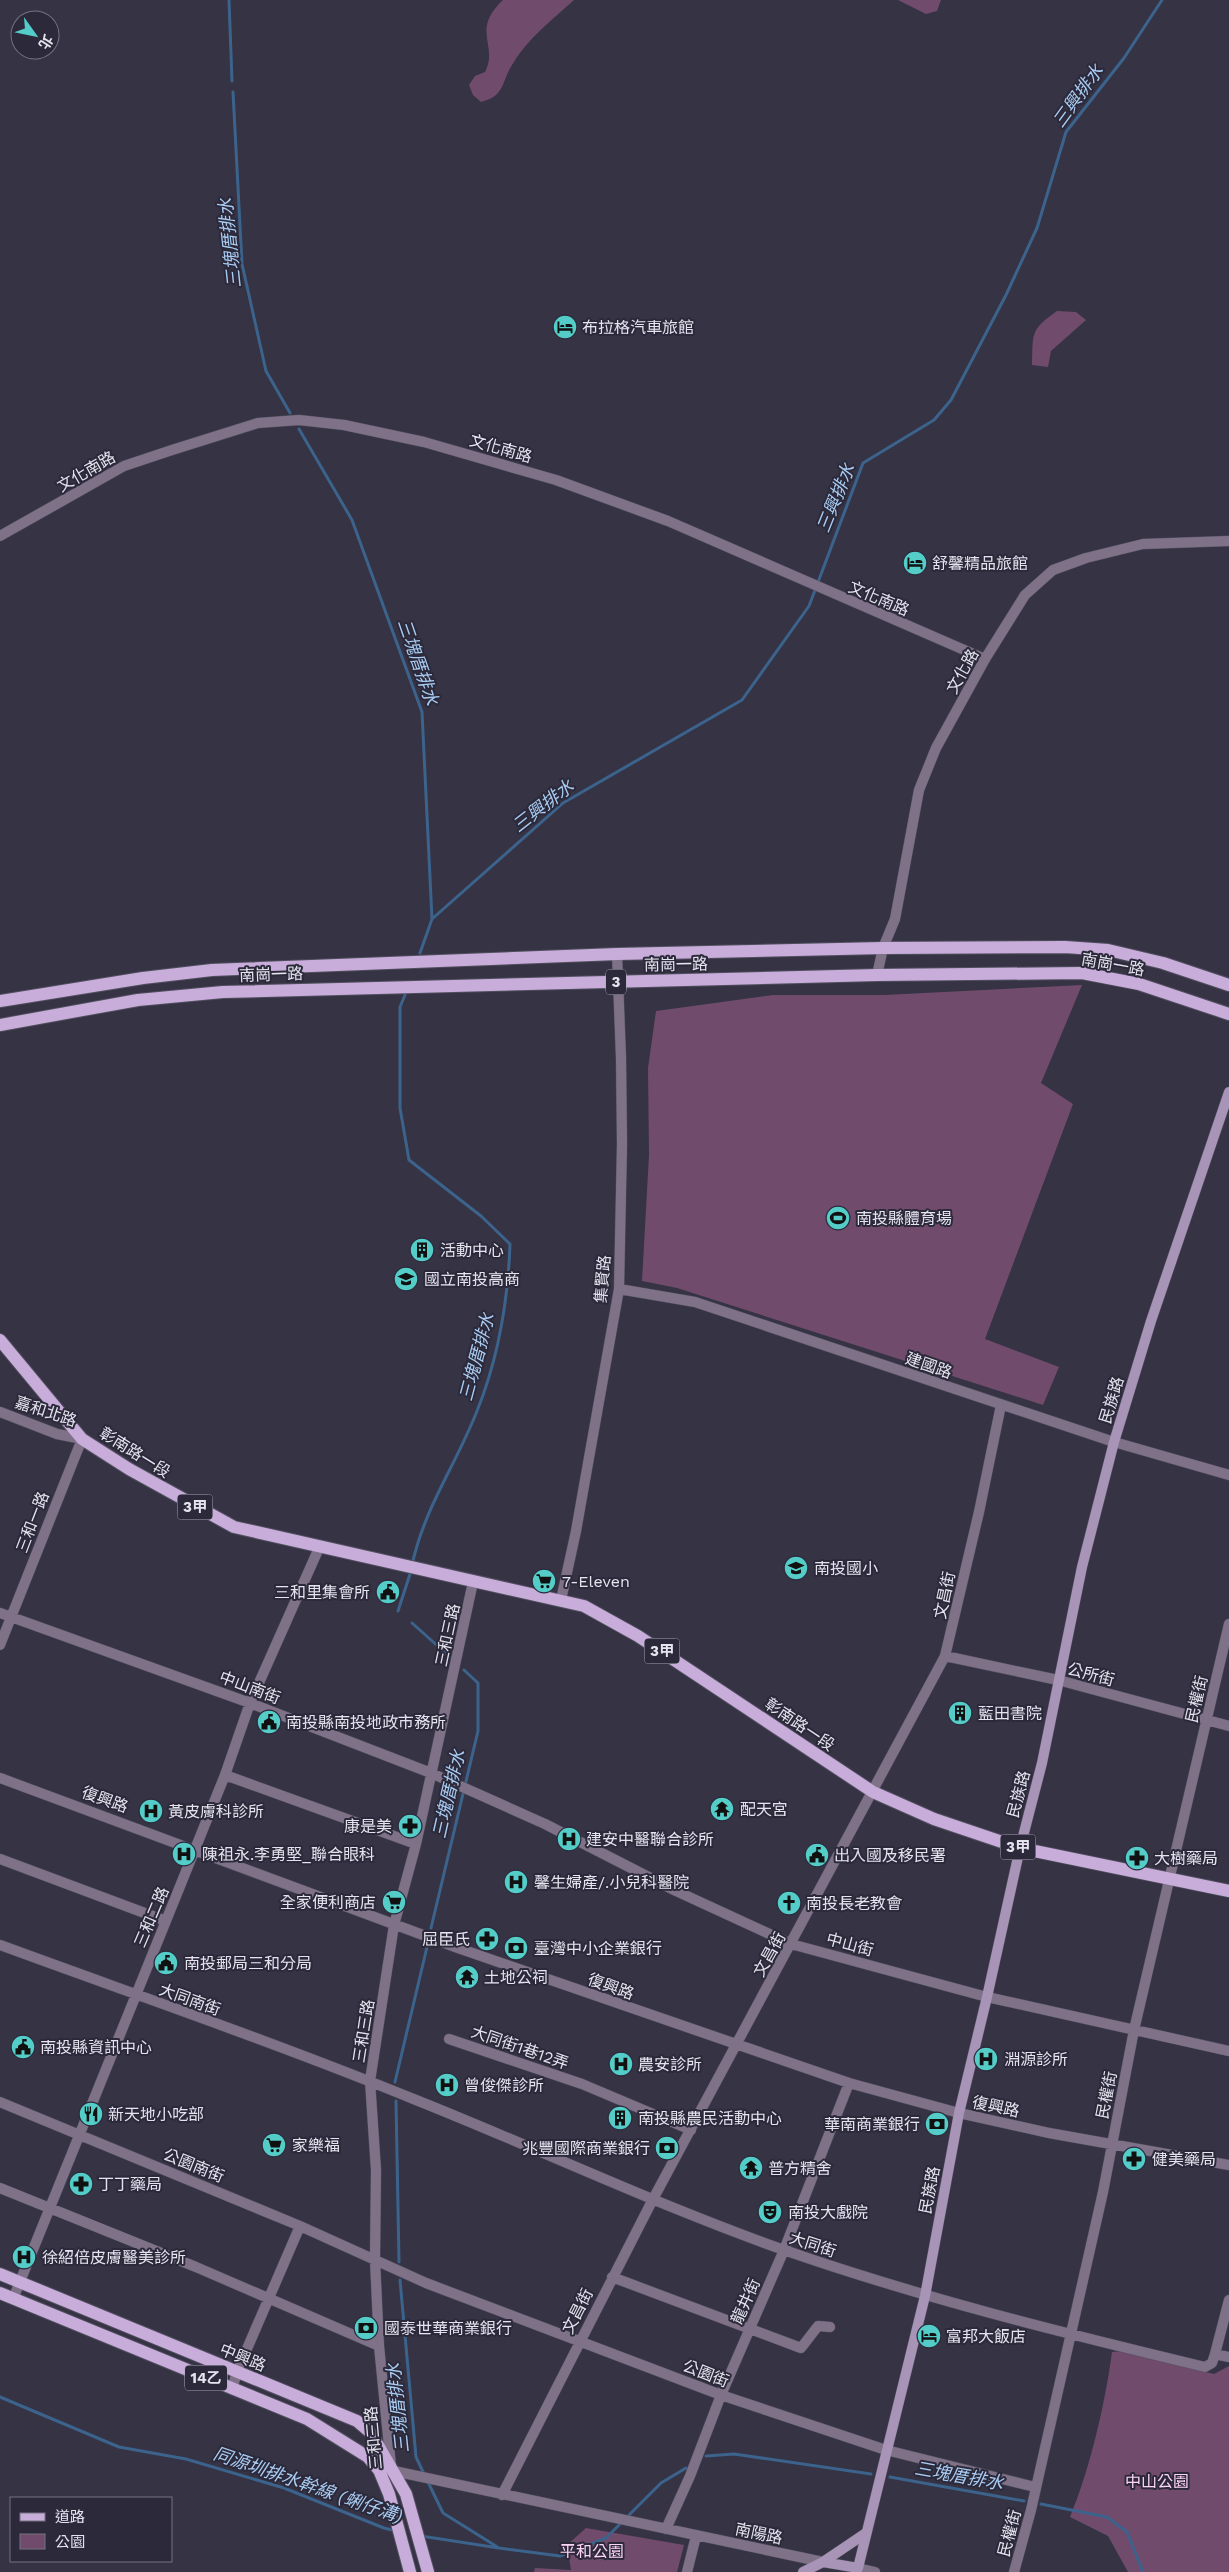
<svg xmlns="http://www.w3.org/2000/svg" width="1229" height="2572" viewBox="0 0 1229 2572" font-family="'Work Sans','Noto Sans TC',sans-serif">
<style>
.green{fill:#714b6c}
.lines{fill:none;stroke-linecap:round;stroke-linejoin:round}
.stream{stroke:#3c638c;stroke-width:3}
.minor-casing{stroke:#514f5f;stroke-width:11}
.tertiary-casing{stroke:#514f5f;stroke-width:11}
.secondary-casing{stroke:#514f5f;stroke-width:11}
.primary-casing{stroke:#514f5f;stroke-width:14}
.minor{stroke:#7f7288;stroke-width:10}
.tertiary{stroke:#7f7288;stroke-width:10}
.secondary{stroke:#a894b6;stroke-width:10}
.primary{stroke:#c8adda;stroke-width:12}
.labels{text-anchor:middle;stroke-width:4;stroke-linejoin:round;paint-order:stroke}
.shield{fill:#2b293a;stroke:#acabb8;stroke-width:1}
.shield-label{font-size:15px;font-weight:bold;fill:#e4e3ee}
.poi-label{font-size:16px;fill:#e4e3ee;stroke:#2b293a;text-anchor:start}
.street-label{font-size:16px;fill:#e4e3ee;stroke:#2b293a}
.park-label{font-size:16px;fill:#fdd3f6;stroke:#2b293a}
.water-label{font-size:18px;font-style:italic;fill:#a9ccf3;stroke:#2b293a}
</style>
<rect width="100%" height="100%" fill="#353344"/>
<!-- green -->
<path class="green" d="M503,0H574C552,20 527,39 512,65C501,83 505,96 481,102L473,95L469,85L475,76L485,72C499,45 470,31 503,0Z
M898,0H941L937,11L926,14Z
M1057,311L1076,312L1086,320L1051,351L1048,367L1032,365C1033,333 1030,330 1057,311Z
M1082,985L1041,1083L1073,1104L985,1339L1059,1367L1043,1405L677,1288L642,1281L649,1155L648,1068L656,1011L773,995H885Z
M1122,2351L1214,2374L1229,2366V2572H1128L1108,2536L1070,2517C1090,2469 1105,2404 1112,2352Z
M586,2528L684,2545L677,2572H534L535,2568L571,2570L567,2545Z"/>
<g class="lines">
<!-- stream -->
<path class="stream" d="M229,0L232,81
M233,92L242,264L266,371L290,413
M299,429L352,520L422,712L432,919L420,953
M432,919L563,803L742,700L809,606L863,463L934,420L951,400L1006,295L1037,228L1066,132L1124,58L1162,0
M405,995L400,1007V1108L409,1160L481,1216L510,1244C508,1300 498,1359 477,1411C456,1465 425,1506 412,1565
M398,1611L411,1571
M412,1623L450,1657
M431,1928L478,1731V1683L464,1670
M395,2082L427,1947
M396,2101L399,2262
M400,2280L416,2457L424,2474
M0,2397L119,2447L186,2459L284,2488L384,2528L396,2531
M706,2456L734,2454L871,2474
M890,2477L1024,2501
M427,2480L443,2513L499,2548L560,2556L606,2538L622,2522
M1041,2504L1107,2517L1127,2532L1143,2572
M626,2518L661,2483L686,2468
M421,2536L499,2548"/>
<!-- minor casing -->
<g class="minor-casing">
<path id="minor" d="M0,536L124,466L172,450L258,423L299,420L344,425L424,442L556,480L668,521L985,659
M619,1289L695,1302L1114,1442L1229,1475
M0,1412L57,1434L82,1439L0,1645
M561,1600L576,1531L619,1289L622,1144L621,1058L617,954
M0,1613L250,1703L431,1773L545,1824L674,1890L791,1944L987,1997L1229,2051
M945,1656L1058,1680L1229,1726
M225,1775L416,1844
M0,1778L458,1948L849,2083L959,2113L1049,2133L1229,2165
M0,1859L166,1921
M0,1945C139,1996 279,2044 416,2100C539,2149 659,2206 784,2250C922,2298 1063,2333 1205,2367L1212,2363L1215,2354L1229,2357
M449,2039L582,2084L691,2130
M0,2102L300,2226L426,2283L721,2395L886,2450L1035,2487
M0,2188L196,2267L379,2346
M612,2277L801,2348L818,2326L830,2327
M13,2299L225,1775L250,1703L319,1548
M1215,2354L1229,2300
M232,2389L237,2372L300,2226
M391,2466L379,2346L375,2260L376,2170L370,2081L394,1925L416,1844L473,1582
M389,2470L823,2562
M502,2495L652,2201L945,1656L979,1512L1001,1405
M666,2529L690,2476L721,2395L784,2250L849,2083
M687,2572L696,2536
M857,2572L858,2568L875,2572
M1014,2572L1031,2510L1103,2192L1134,2030L1229,1624"/>
</g>
<!-- tertiary casing -->
<g class="tertiary-casing">
<path id="tertiary" d="M877,975L883,948L895,919L919,790L936,748L985,659L1025,595L1053,570L1086,558L1143,544L1229,541"/>
</g>
<!-- secondary casing -->
<g class="secondary-casing">
<path id="secondary" d="M823,2562L858,2568L925,2296L959,2113L987,1997L1020,1848L1042,1763L1082,1567L1114,1442L1151,1321L1229,1092
M803,2572L823,2562L866,2533"/>
</g>
<!-- primary casing -->
<g class="primary-casing">
<path id="primary" d="M0,1001L143,978L212,970L617,954L883,948L1065,947L1108,950L1163,963L1229,985
M0,1025L138,1000L223,992L877,975L1082,973L1139,984L1229,1014
M0,1340L82,1439L129,1469L234,1527L584,1606L638,1636L873,1792L934,1819L1020,1848L1229,1891
M0,2274L357,2421L371,2433L406,2494L428,2572
M0,2293L307,2419L368,2457L379,2470L389,2494L410,2572"/>
</g>
<!-- minor -->
<use href="#minor" class="minor"/>
<!-- tertiary -->
<use href="#tertiary" class="tertiary"/>
<!-- secondary -->
<use href="#secondary" class="secondary"/>
<!-- primary -->
<use href="#primary" class="primary"/>
</g>
<!-- icons -->
<defs>
<g id="hotel-disc" transform="scale(1.25)"><circle r="9.5" fill="#54cdc8" stroke="#2b293a"/><path d="M-6-4.5h1.5V1H6V5H4.5V3h-9V5H-6ZM-4 0a1.8 1.8 0 1 1 3.6 0ZM.5 0V-2.5h3Q6-2.5 6 0Z" fill="#111"/></g>
<g id="stadium-disc" transform="scale(1.25)"><circle r="9.5" fill="#54cdc8" stroke="#2b293a"/><path d="M0-5a6.5 5 0 1 0 0 10a6.5 5 0 1 0 0-10ZM-3.5-1.8h7v3.6h-7Z" fill="#111"/></g>
<g id="building-disc" transform="scale(1.25)"><circle r="9.5" fill="#54cdc8" stroke="#2b293a"/><path d="M-4-6H4V6H1V3H-1V6H-4ZM-2.5-4.3h1.7v1.8h-1.7ZM.8-4.3h1.7v1.8H.8ZM-2.5-1h1.7V.8h-1.7ZM.8-1h1.7V.8H.8Z" fill="#111"/></g>
<g id="school-disc" transform="scale(1.25)"><circle r="9.5" fill="#54cdc8" stroke="#2b293a"/><path d="M0-5L7-2L0 1L-7-2ZM-4 1L0 2.5L4 1V4Q0 6-4 4Z" fill="#111"/></g>
<g id="supermarket-disc" transform="scale(1.25)"><circle r="9.5" fill="#54cdc8" stroke="#2b293a"/><path d="M-6-5.5h2.5l.6 2H6L4.5 2H-2.5L-4.4-4H-6ZM-1.5 3.2a1.3 1.3 0 1 0 .1 0ZM3 3.2a1.3 1.3 0 1 0 .1 0Z" fill="#111"/></g>
<g id="civic-disc" transform="scale(1.25)"><circle r="9.5" fill="#54cdc8" stroke="#2b293a"/><path d="M-.6-6.5H3V-4.5H.6V-3L4-1V1h2V6H-6V1h2V-1L-.6-3ZM-1.2 2.5V6h2.4V2.5Z" fill="#111"/></g>
<g id="temple-disc" transform="scale(1.25)"><circle r="9.5" fill="#54cdc8" stroke="#2b293a"/><path d="M0-6L5-2H3V0L6.5 2.5H4V6H1.5V3h-3V6H-4V2.5H-6.5L-3 0V-2H-5Z" fill="#111"/></g>
<g id="hospital-disc" transform="scale(1.25)"><circle r="9.5" fill="#54cdc8" stroke="#2b293a"/><path d="M-5-5h3v3.5h4V-5h3V5h-3V1.5h-4V5h-3Z" fill="#111"/></g>
<g id="pharmacy-disc" transform="scale(1.25)"><circle r="9.5" fill="#54cdc8" stroke="#2b293a"/><path d="M-2-6h4v4h4v4h-4v4h-4v-4h-4v-4h4Z" fill="#111"/></g>
<g id="church-disc" transform="scale(1.25)"><circle r="9.5" fill="#54cdc8" stroke="#2b293a"/><path d="M-1.2-6h2.4v3.5h3.3v2.4h-3.3V6h-2.4V-.1h-3.3v-2.4h3.3Z" fill="#111"/></g>
<g id="bank-disc" transform="scale(1.25)"><circle r="9.5" fill="#54cdc8" stroke="#2b293a"/><path d="M-6-4H6V4H-6ZM0-2.3a2.3 2.3 0 1 0 0 4.6a2.3 2.3 0 1 0 0-4.6Z" fill="#111"/></g>
<g id="restaurant-disc" transform="scale(1.25)"><circle r="9.5" fill="#54cdc8" stroke="#2b293a"/><path d="M-5-6h1v4h1v-4h1v4h1v-4h1v5L-1.5 .5V6h-2V.5L-5-1ZM5-6V6H3V1.5H1.5Q1.5-4 5-6Z" fill="#111"/></g>
<g id="theatre-disc" transform="scale(1.25)"><circle r="9.5" fill="#54cdc8" stroke="#2b293a"/><path d="M-5-5.5Q0-4 5-5.5V0Q5 5 0 6Q-5 5-5 0ZM-3.3-2.5H-1v1.5H-3.3ZM1-2.5H3.3v1.5H1ZM-2.8 1Q0 5.5 2.8 1Z" fill="#111"/></g>
</defs>
<g fill-rule="evenodd">
<use href="#hotel-disc" x="565" y="327"/>
<use href="#hotel-disc" x="915" y="563"/>
<use href="#stadium-disc" x="838" y="1218"/>
<use href="#building-disc" x="422" y="1250"/>
<use href="#school-disc" x="406" y="1279"/>
<use href="#school-disc" x="796" y="1568"/>
<use href="#supermarket-disc" x="544" y="1581"/>
<use href="#civic-disc" x="388" y="1592"/>
<use href="#building-disc" x="960" y="1713"/>
<use href="#civic-disc" x="269" y="1722"/>
<use href="#temple-disc" x="722" y="1809"/>
<use href="#hospital-disc" x="151" y="1811"/>
<use href="#pharmacy-disc" x="410" y="1826"/>
<use href="#hospital-disc" x="569" y="1839"/>
<use href="#hospital-disc" x="184" y="1854"/>
<use href="#civic-disc" x="817" y="1855"/>
<use href="#pharmacy-disc" x="1137" y="1858"/>
<use href="#hospital-disc" x="516" y="1882"/>
<use href="#supermarket-disc" x="394" y="1902"/>
<use href="#church-disc" x="789" y="1903"/>
<use href="#pharmacy-disc" x="487" y="1939"/>
<use href="#bank-disc" x="516" y="1948"/>
<use href="#civic-disc" x="166" y="1963"/>
<use href="#temple-disc" x="467" y="1977"/>
<use href="#civic-disc" x="23" y="2047"/>
<use href="#hospital-disc" x="986" y="2059"/>
<use href="#hospital-disc" x="621" y="2064"/>
<use href="#hospital-disc" x="447" y="2085"/>
<use href="#restaurant-disc" x="91" y="2114"/>
<use href="#building-disc" x="620" y="2118"/>
<use href="#bank-disc" x="937" y="2124"/>
<use href="#supermarket-disc" x="274" y="2145"/>
<use href="#bank-disc" x="667" y="2148"/>
<use href="#pharmacy-disc" x="1134" y="2159"/>
<use href="#temple-disc" x="751" y="2168"/>
<use href="#pharmacy-disc" x="81" y="2184"/>
<use href="#theatre-disc" x="770" y="2212"/>
<use href="#hospital-disc" x="24" y="2257"/>
<use href="#bank-disc" x="366" y="2328"/>
<use href="#hotel-disc" x="929" y="2336"/>
</g>
<g class="labels">
<!-- shield labels -->
<g class="shield">
<rect x="606" y="969.5" width="20" height="25" rx="4"/>
<rect x="177.5" y="1494.5" width="35" height="25" rx="4"/>
<rect x="644.5" y="1638.5" width="35" height="25" rx="4"/>
<rect x="1000.5" y="1834.5" width="35" height="25" rx="4"/>
<rect x="185" y="2365.5" width="42" height="25" rx="4"/>
</g>
<g class="shield-label">
<text x="616" y="987">3</text>
<text x="195" y="1512">3甲</text>
<text x="662" y="1656">3甲</text>
<text x="1018" y="1852">3甲</text>
<text x="206" y="2383">14乙</text>
</g>
<!-- poi labels -->
<g class="poi-label">
<text x="582" y="333">布拉格汽車旅館</text>
<text x="932" y="569">舒馨精品旅館</text>
<text x="856" y="1224">南投縣體育場</text>
<text x="440" y="1256">活動中心</text>
<text x="424" y="1285">國立南投高商</text>
<text x="814" y="1574">南投國小</text>
<text x="562" y="1587">7-Eleven</text>
<text x="370" y="1598" text-anchor="end">三和里集會所</text>
<text x="978" y="1719">藍田書院</text>
<text x="286" y="1728">南投縣南投地政市務所</text>
<text x="740" y="1815">配天宮</text>
<text x="168" y="1817">黃皮膚科診所</text>
<text x="392" y="1832" text-anchor="end">康是美</text>
<text x="586" y="1845">建安中醫聯合診所</text>
<text x="202" y="1860">陳祖永.李勇堅_聯合眼科</text>
<text x="834" y="1861">出入國及移民署</text>
<text x="1154" y="1864">大樹藥局</text>
<text x="534" y="1888">馨生婦產/.小兒科醫院</text>
<text x="376" y="1908" text-anchor="end">全家便利商店</text>
<text x="806" y="1909">南投長老教會</text>
<text x="470" y="1945" text-anchor="end">屈臣氏</text>
<text x="534" y="1954">臺灣中小企業銀行</text>
<text x="184" y="1969">南投郵局三和分局</text>
<text x="484" y="1983">土地公祠</text>
<text x="40" y="2053">南投縣資訊中心</text>
<text x="1004" y="2065">淵源診所</text>
<text x="638" y="2070">農安診所</text>
<text x="464" y="2091">曾俊傑診所</text>
<text x="108" y="2120">新天地小吃部</text>
<text x="638" y="2124">南投縣農民活動中心</text>
<text x="920" y="2130" text-anchor="end">華南商業銀行</text>
<text x="292" y="2151">家樂福</text>
<text x="650" y="2154" text-anchor="end">兆豐國際商業銀行</text>
<text x="1152" y="2165">健美藥局</text>
<text x="768" y="2174">普方精舍</text>
<text x="98" y="2190">丁丁藥局</text>
<text x="788" y="2218">南投大戲院</text>
<text x="42" y="2263">徐紹倍皮膚醫美診所</text>
<text x="384" y="2334">國泰世華商業銀行</text>
<text x="946" y="2342">富邦大飯店</text>
</g>
<!-- street labels -->
<g class="street-label">
<text transform="translate(501 448) rotate(16)" y="6">文化南路</text>
<text transform="translate(86 471) rotate(-30)" y="6">文化南路</text>
<text transform="translate(879 598) rotate(23)" y="6">文化南路</text>
<text transform="translate(962 671) rotate(-61)" y="6">文化路</text>
<text transform="translate(676 964) rotate(-1)" y="6">南崗一路</text>
<text transform="translate(1113 964) rotate(10)" y="6">南崗一路</text>
<text transform="translate(271 974) rotate(-2)" y="6">南崗一路</text>
<text transform="translate(602 1279) rotate(-85)" y="6">集賢路</text>
<text transform="translate(929 1365) rotate(19)" y="6">建國路</text>
<text transform="translate(1111 1400) rotate(-73)" y="6">民族路</text>
<text transform="translate(46 1411) rotate(18)" y="6">嘉和北路</text>
<text transform="translate(135 1452) rotate(32)" y="6">彰南路一段</text>
<text transform="translate(32 1522) rotate(-69)" y="6">三和一路</text>
<text transform="translate(944 1595) rotate(-78)" y="6">文昌街</text>
<text transform="translate(447 1635) rotate(-78)" y="6">三和三路</text>
<text transform="translate(1091 1674) rotate(15)" y="6">公所街</text>
<text transform="translate(250 1687) rotate(21)" y="6">中山南街</text>
<text transform="translate(1196 1699) rotate(-77)" y="6">民權街</text>
<text transform="translate(800 1724) rotate(34)" y="6">彰南路一段</text>
<text transform="translate(1018 1794) rotate(-75)" y="6">民族路</text>
<text transform="translate(105 1799) rotate(20)" y="6">復興路</text>
<text transform="translate(151 1917) rotate(-67)" y="6">三和二路</text>
<text transform="translate(850 1944) rotate(15)" y="6">中山街</text>
<text transform="translate(769 1954) rotate(-61)" y="6">文昌街</text>
<text transform="translate(611 1986) rotate(20)" y="6">復興路</text>
<text transform="translate(190 1999) rotate(20)" y="6">大同南街</text>
<text transform="translate(363 2031) rotate(-81)" y="6">三和三路</text>
<text transform="translate(520 2047) rotate(19)" y="6">大同街1巷12弄</text>
<text transform="translate(1106 2095) rotate(-79)" y="6">民權街</text>
<text transform="translate(996 2106) rotate(12)" y="6">復興路</text>
<text transform="translate(194 2165) rotate(22)" y="6">公園南街</text>
<text transform="translate(929 2190) rotate(-79)" y="6">民族路</text>
<text transform="translate(813 2244) rotate(18)" y="6">大同街</text>
<text transform="translate(745 2301) rotate(-66)" y="6">龍井街</text>
<text transform="translate(577 2311) rotate(-63)" y="6">文昌街</text>
<text transform="translate(243 2357) rotate(22)" y="6">中興路</text>
<text transform="translate(706 2373) rotate(21)" y="6">公園街</text>
<text transform="translate(373 2438) rotate(-95)" y="6">三和三路</text>
<text transform="translate(759 2533) rotate(12)" y="6">南陽路</text>
<text transform="translate(1009 2533) rotate(-75)" y="6">民權街</text>
</g>
<!-- park labels -->
<g class="park-label">
<text x="1157" y="2487">中山公園</text>
<text x="592" y="2557">平和公園</text>
</g>
<!-- water labels -->
<g class="water-label">
<text transform="translate(1078 96) rotate(-54)" y="6">三興排水</text>
<text transform="translate(230 243) rotate(-96)" y="6">三塊厝排水</text>
<text transform="translate(836 498) rotate(-68)" y="6">三興排水</text>
<text transform="translate(418 662) rotate(71)" y="6">三塊厝排水</text>
<text transform="translate(543 806) rotate(-38)" y="6">三興排水</text>
<text transform="translate(477 1357) rotate(-75)" y="6">三塊厝排水</text>
<text transform="translate(449 1794) rotate(-77)" y="6">三塊厝排水</text>
<text transform="translate(398 2408) rotate(-96)" y="6">三塊厝排水</text>
<text transform="translate(959 2476) rotate(10)" y="6">三塊厝排水</text>
<text transform="translate(308 2485) rotate(19)" y="6">同源圳排水幹線 (蜊仔溝)</text>
</g>
</g>
<!-- legend -->
<rect x="10" y="2497" width="162" height="65" fill="#2b293a" stroke="#757382"/>
<rect x="20" y="2513" width="25" height="8" fill="#c8adda" stroke="#757382"/>
<text x="55" y="2522" font-size="15" fill="#e4e3ee">道路</text>
<rect x="20" y="2534" width="25" height="15" fill="#714b6c" stroke="#757382"/>
<text x="55" y="2547" font-size="15" fill="#e4e3ee">公園</text>
<!-- north arrow -->
<g transform="translate(35 35) rotate(123)"><circle r="24" fill="#2b293a" stroke="#757382"/>
<path d="M0-4L9 19L0 12L-9 19Z" fill="#54cdc8"/>
<text y="-8" font-size="14" font-weight="bold" text-anchor="middle" fill="#e4e3ee">北</text>
</g>
</svg>
